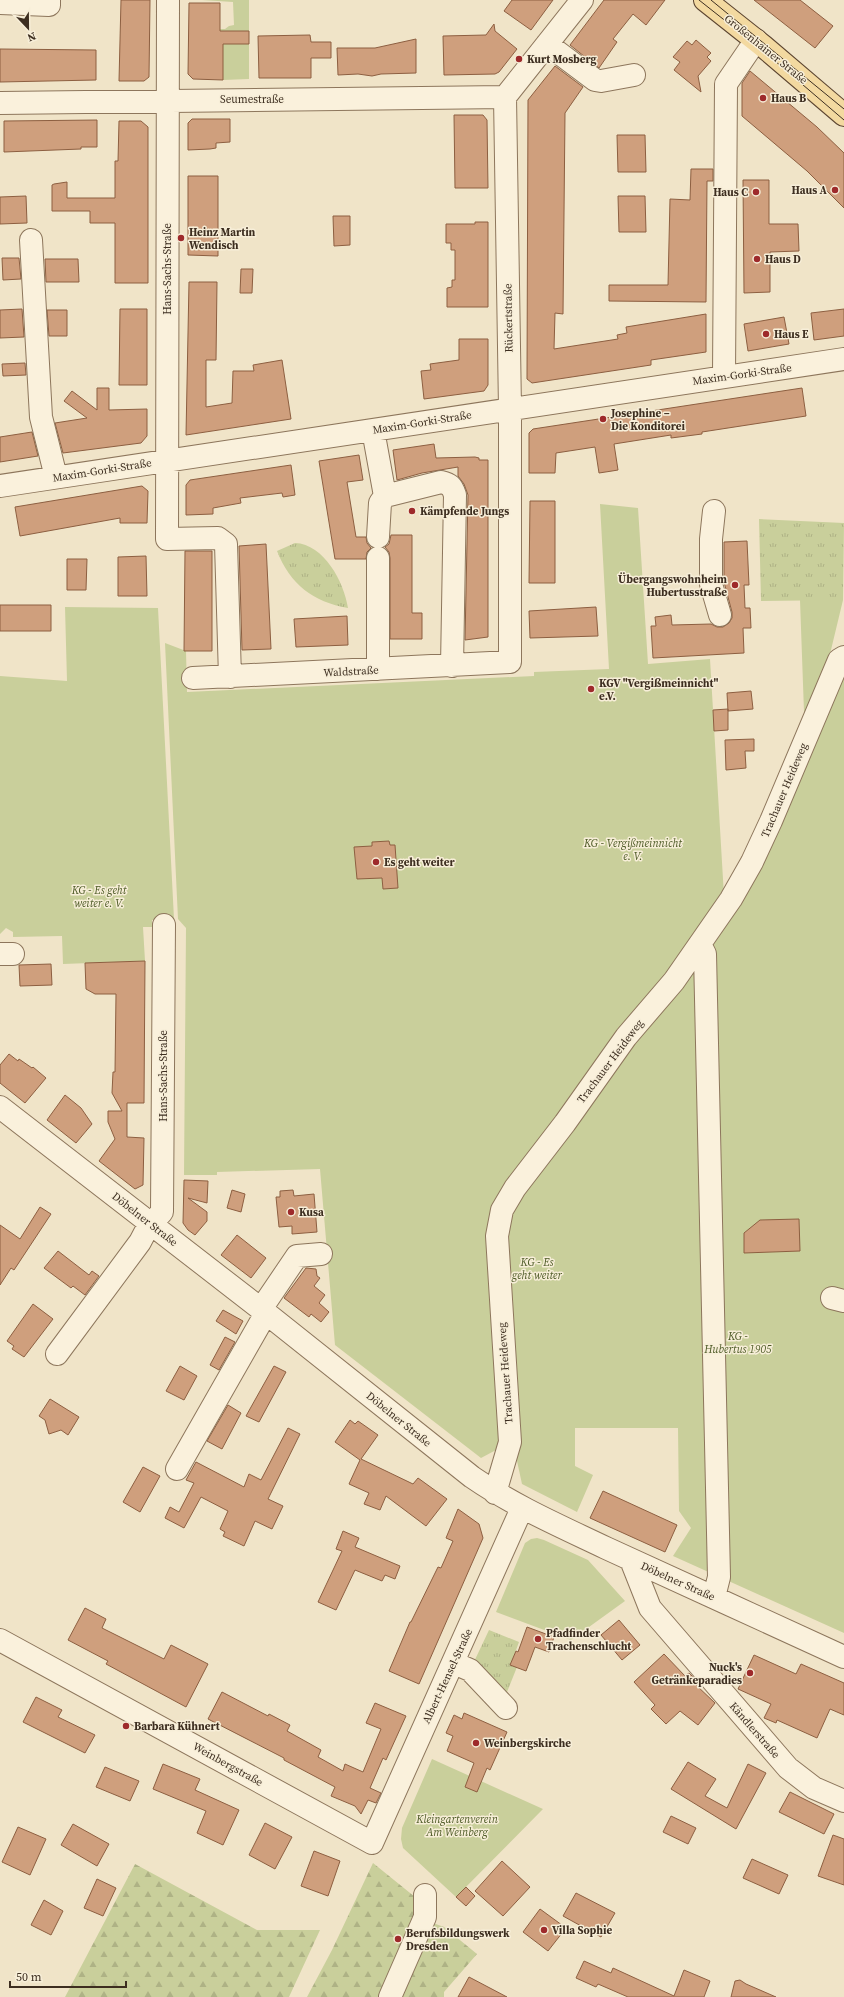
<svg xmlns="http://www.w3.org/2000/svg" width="844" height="1997" viewBox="0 0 844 1997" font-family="'Source Serif 4',serif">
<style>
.grass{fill:url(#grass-tufts)}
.forest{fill:url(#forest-firs)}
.garden{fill:#c9cf9b}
.building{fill:#cf9f7d;stroke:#8d5f41}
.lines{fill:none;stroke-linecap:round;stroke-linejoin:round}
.minor-casing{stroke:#8d765c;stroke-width:24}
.major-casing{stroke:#5b4430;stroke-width:24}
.minor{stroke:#faf1dc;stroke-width:22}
.major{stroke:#f3d9a0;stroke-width:22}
.tram{stroke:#3d2e20;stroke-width:1}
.poi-dot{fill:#9e2a2b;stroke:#f7eed8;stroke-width:1.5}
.labels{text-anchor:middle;stroke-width:3;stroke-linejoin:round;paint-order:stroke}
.street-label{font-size:11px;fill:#3d2e20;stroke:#f7eed8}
.poi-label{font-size:11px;font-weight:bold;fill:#3d2e20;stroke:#f7eed8;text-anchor:start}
.park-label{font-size:11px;font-style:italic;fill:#4d5a26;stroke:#f7eed8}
</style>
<defs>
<pattern id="grass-tufts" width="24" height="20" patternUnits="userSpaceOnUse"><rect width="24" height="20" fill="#c9cf9b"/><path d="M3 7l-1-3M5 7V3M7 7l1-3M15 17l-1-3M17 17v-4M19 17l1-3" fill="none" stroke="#aeb285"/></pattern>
<pattern id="forest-firs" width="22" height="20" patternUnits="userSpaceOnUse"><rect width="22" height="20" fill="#c9cf9b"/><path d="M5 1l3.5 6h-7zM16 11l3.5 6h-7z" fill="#aeb285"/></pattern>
</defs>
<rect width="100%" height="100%" fill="#f0e4c8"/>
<!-- grass -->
<path class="grass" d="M759,519L844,523L843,600L761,601Z
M295,543C324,544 344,582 348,608C313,602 290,584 277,551Z
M489,1630L519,1642L511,1664L517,1667L505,1697L472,1666Z"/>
<!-- forest -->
<path class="forest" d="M373,1863L415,1897L433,1923L444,1927L477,1954L444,1992V1997H307L332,1950Z
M135,1864L257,1930H320L289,1997H65Z"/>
<!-- garden -->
<path class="garden" d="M202,0H249V31H220V29H225L229,26L234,25L233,2Z
M223,44H249V79L223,80Z
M600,504L638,508L648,664L710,659L724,896L695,938L503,1188L501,1440L496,1450L481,1458L335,1345L320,1169L217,1172V1175H184L186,928L178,919L165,643L186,651L187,692L534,676V672L609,669Z
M800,600H843L824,679L809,714L804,712Z
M65,607L158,608L174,919L152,920V927H143L145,961L63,964L62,936L13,937V932L6,928L0,934V676L67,681Z
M844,675V1633L673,1556L691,1528L679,1511L678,1428H575V1466L593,1475L577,1512L522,1484L517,1461L512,1411L503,1267L513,1196L669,991Z
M537,1538L544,1540L588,1560L625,1601L571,1640L496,1612L525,1543L531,1539Z
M432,1759L543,1809L456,1897L403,1848L401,1839L402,1828Z"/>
<!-- building -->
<path class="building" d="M121,0H150L149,77L144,81H119Z
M512,0H553L531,30L504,11Z
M604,0H665L646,25L633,14L613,39L617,42L599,68L570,45Z
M754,0H800L833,26L815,48Z
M189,3H220V31H249V44H223V80L193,79L188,74Z
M494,24L495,31L517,49L499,72L495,74L444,75L443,36L486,35Z
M310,35L311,42H331V58H311V78H259L258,36Z
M416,39V73L381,74L372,76L358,74L338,75L337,48H375Z
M696,40L711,53L707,57L711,61L698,76L701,92L674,70L680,62L673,57L687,41L692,45Z
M0,49L96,50V80L0,82Z
M555,66L583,87L565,113L563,314L555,313L554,349L618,339L617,335L627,333L626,327L706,314V352L651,360V365L532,383L527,379L528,100Z
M750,71L817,127L844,153V208L807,171L742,116V83Z
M454,115H483L487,120L488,188H455Z
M192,119H230V142L216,143V148L210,149L188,150V123Z
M97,120V147H81V149L4,152V121Z
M119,121H141L148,127V283H115V223H90V211H52V185L54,184L67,182V198H115V161H118Z
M617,135H645L646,172H618Z
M691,169H713V181H707L706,302L609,301V285H668L670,199L690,200Z
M188,176H218V256L188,255Z
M743,180H769V224H798L799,251L770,252V292L744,293Z
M26,196L27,223L0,224V197Z
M618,196H645L646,232H619Z
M333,216H350V245L334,246Z
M475,222H488V307H447V288L452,287V280H455V250H451V243H446V224H475Z
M2,258H19L21,279L3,280Z
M45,259H78L79,282H46Z
M241,269H253L252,293H240Z
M189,282H217L216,360H206V407L232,403L233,371H254L253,365L282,360L291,419L186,435Z
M22,309L24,337L0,338V310Z
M120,309H147V385H119Z
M844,309V336L814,340L811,313Z
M47,310H67V336H49Z
M784,317L789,344L748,351L744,324Z
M459,339H488V385L484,391L424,399L421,371L431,370L430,364L459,360Z
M25,363L26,375L3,376L2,364Z
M97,388H109V410L147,409V436L141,443L63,453L55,423L87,418L64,401L72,391L97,410Z
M802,388L806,416L702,432V434L671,438V435L614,444L618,470L612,471L599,473L595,447L556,453L555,473H529V433L533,429Z
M32,432L38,456L0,462V437Z
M434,444L436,458L475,457L479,458V460H488V637L465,640L468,495L464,484L458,476V467L422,473L397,480L393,450Z
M359,455L363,480L347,482L356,537H366L367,543L371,548L367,552L366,559H335L319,461Z
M291,465L295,495L283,497L282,493L240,498L241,503L213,508V514L186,515V485L190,480Z
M142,486L148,491L147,523H120V518L20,536L15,507Z
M530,501H555V583H529Z
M391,535H412V613H422V639H390V558L389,552L385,547L389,544Z
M747,541L749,585H744L745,608H750L751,628H743L744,653L653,658L651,626H656L655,617L671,615L672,625L711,624L717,627H723L729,623L732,618V612L724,582V542Z
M266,544L271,649L242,650L239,546Z
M185,551H212V651H184Z
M146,556L147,596H118V557Z
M67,559H87L86,590H67Z
M0,605H51V631H0Z
M596,607L598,636L530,638L529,611Z
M347,616L348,645L296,647L294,619Z
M751,691L753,709L728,711L727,693Z
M728,709V730L714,731L713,710Z
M754,739V751H745L746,768L726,770L725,740Z
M389,841L390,845H395L398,888L383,889L382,878L357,879L354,847L372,846V842Z
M145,961L144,1103H127V1137L144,1138L143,1185L135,1189L99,1161L115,1139L108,1122V1111H122L112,1093L113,1072H115L116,994H95L86,989L85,963Z
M51,964L52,985L20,986L19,965Z
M9,1054L18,1061L19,1059L32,1068L33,1067L46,1078L25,1103L0,1083V1065Z
M65,1095L81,1108L92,1124L76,1143L47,1120Z
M184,1180L208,1181L207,1203L188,1198L207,1212V1221L195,1235L188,1230L183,1223Z
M232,1190L245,1194L241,1212L227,1208Z
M293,1190L294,1196L314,1194L317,1232L292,1234V1226L279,1227L276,1197H280V1191Z
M40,1207L51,1214L14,1270L11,1268L0,1285V1225L20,1239Z
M799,1219L800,1251L744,1253V1233L760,1220Z
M237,1235L266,1258L251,1278L221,1255Z
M58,1251L89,1275L92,1271L99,1276L85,1295L73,1286L71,1288L44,1268Z
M306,1268L316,1269L317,1276L320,1278L314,1286L325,1295L319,1303L329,1312L321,1322L311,1314L309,1317L284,1298Z
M33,1304L53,1319L24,1357L12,1349L14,1346L7,1341Z
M223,1310L243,1321L236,1334L216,1321Z
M225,1337L235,1342L219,1370L210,1365Z
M180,1366L197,1376L184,1400L166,1391Z
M274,1366L286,1372L259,1422L246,1416Z
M50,1399L79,1417L68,1435L61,1430L49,1434L45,1420L39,1416Z
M228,1405L241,1413L222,1449L207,1441Z
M350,1420L355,1424L358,1421L378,1435L361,1459L413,1484L418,1478L447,1499L426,1526L386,1496L380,1510L364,1504L369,1493L349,1484L360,1460L335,1442Z
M288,1428L300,1434L268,1499L283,1506L272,1529L255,1521L244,1546L223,1536L225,1532L220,1529L228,1511L201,1497L184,1528L165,1518L170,1507L179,1512L194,1483L186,1480L196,1462L244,1487L249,1474L261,1480Z
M143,1467L160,1476L140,1512L123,1502Z
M603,1491L677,1525L665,1552L590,1518Z
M458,1509L479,1524L483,1538L419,1684L389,1671L410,1622H411L438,1567L441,1568L453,1541L446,1538Z
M343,1531L359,1538L355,1547L400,1566L395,1579L385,1575L382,1581L355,1570L336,1610L318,1602L342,1551L336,1549Z
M85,1608L106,1619L102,1628L164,1659L171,1645L208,1664L186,1707L106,1664L108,1661L68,1640Z
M619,1620L640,1645L622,1660L601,1635Z
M527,1627L554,1637L549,1652L535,1647L526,1671L510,1665L516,1651L518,1652Z
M664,1654L685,1676L689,1673L698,1682L695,1684L715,1703L698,1725L680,1711L666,1724L651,1709L655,1705L634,1682Z
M754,1655L796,1674L801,1664L844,1683V1715L830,1709L817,1738L777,1720L776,1723L764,1718L771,1704L738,1689Z
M222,1692L268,1716L269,1714L290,1725L287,1731L321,1750L318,1757L343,1771L345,1764L363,1772L381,1729L366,1723L375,1703L406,1716L386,1760L383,1758L370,1788L381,1793L376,1803L368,1800L361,1814L355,1806L331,1796L335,1787L284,1760V1758L208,1719Z
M36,1697L62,1710L58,1717L95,1735L85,1753L23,1722Z
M464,1713L507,1732L490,1770L487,1768L477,1792L465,1787L474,1763L447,1751L453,1736L446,1733L454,1715L462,1719Z
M688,1762L716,1779L705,1796L727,1808L748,1764L766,1773L736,1829L671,1789Z
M163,1764L200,1779L195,1790L239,1810L223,1845L197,1833L206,1811L153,1789Z
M105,1767L139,1781L130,1801L96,1787Z
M790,1792L834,1814L824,1834L779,1812Z
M671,1816L696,1828L688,1844L663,1832Z
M265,1823L292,1837L275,1869L249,1855Z
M73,1824L109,1844L97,1866L61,1845Z
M18,1827L46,1839L30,1875L2,1862Z
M833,1835L844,1839V1885L818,1876Z
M314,1851L340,1861L328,1896L301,1886Z
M752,1859L788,1875L779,1894L743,1878Z
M502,1861L530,1887L503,1916L475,1891Z
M97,1879L116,1888L103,1916L84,1908Z
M466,1887L475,1896L466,1906L456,1897Z
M576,1893L615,1913L601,1937L563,1916Z
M44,1900L63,1911L51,1935L31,1925Z
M540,1909L566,1928L548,1951L523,1932Z
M584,1961L611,1973L613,1968L674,1996L684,1970L710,1981L704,1997H628L598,1984L596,1987L576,1978Z
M469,1977L507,1997H458Z
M740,1980L746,1984L776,1997H731L735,1981Z"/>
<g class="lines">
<!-- minor casing -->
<g class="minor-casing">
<path id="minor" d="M168,0L167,539L218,538L226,544L230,677
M0,3L49,5V0
M547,44L595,80L601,81L634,75
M0,103L505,97
M31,240L41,417L56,477
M724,376L726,84L756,40
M373,430L385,496L380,503L378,537
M0,486L844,359
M385,496L441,482C450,484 452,486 455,495L452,666
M714,511L711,539V584L720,615
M378,558V669
M193,678L510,662V409L505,97L582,0
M700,944L705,954L719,1577L714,1597
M0,954H13
M0,1107L266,1313L472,1477C514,1506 560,1526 606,1548C685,1585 765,1620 844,1657
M151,1224L162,1212L164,925
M832,1298L844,1301
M261,1309L297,1256L321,1254
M57,1354L140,1242L150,1223
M177,1469L266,1313
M495,1493L510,1442L497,1236L502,1210L515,1188L565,1123L626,1037L674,981L731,899L752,862L771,821L839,660L844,657
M631,1560L650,1608L788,1768L814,1788L844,1801
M0,1640L372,1843L522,1508
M454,1663L470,1670L506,1708
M390,1997L425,1917V1895"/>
</g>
<!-- major casing -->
<g class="major-casing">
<path id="major" d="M705,0L763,46L844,115"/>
</g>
<!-- minor -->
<use href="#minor" class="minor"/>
<!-- major -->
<use href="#major" class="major"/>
<!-- tram -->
<path class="tram" d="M699,0L761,49L844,120
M711,0L844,109"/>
</g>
<!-- markers -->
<g class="poi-dot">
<circle cx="519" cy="59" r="4"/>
<circle cx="763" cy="98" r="4"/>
<circle cx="835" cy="190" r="4"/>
<circle cx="756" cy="192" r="4"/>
<circle cx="181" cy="238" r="4"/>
<circle cx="757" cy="259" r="4"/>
<circle cx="766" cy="334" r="4"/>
<circle cx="603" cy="419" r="4"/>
<circle cx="412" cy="511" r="4"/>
<circle cx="735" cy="585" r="4"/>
<circle cx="591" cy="689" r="4"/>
<circle cx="376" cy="862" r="4"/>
<circle cx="291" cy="1212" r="4"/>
<circle cx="538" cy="1639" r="4"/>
<circle cx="750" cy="1673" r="4"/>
<circle cx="126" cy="1726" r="4"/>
<circle cx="476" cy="1743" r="4"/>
<circle cx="544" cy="1930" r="4"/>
<circle cx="398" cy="1939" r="4"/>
</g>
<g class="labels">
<!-- street labels -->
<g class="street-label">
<text transform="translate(766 49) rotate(39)" y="4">Großenhainer Straße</text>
<text x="252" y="103">Seumestraße</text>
<text transform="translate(167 269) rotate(-90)" y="4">Hans-Sachs-Straße</text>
<text transform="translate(508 318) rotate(-91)" y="4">Rückertstraße</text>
<text transform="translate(742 374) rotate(-8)" y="4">Maxim-Gorki-Straße</text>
<text transform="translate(422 422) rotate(-9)" y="4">Maxim-Gorki-Straße</text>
<text transform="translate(102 470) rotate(-9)" y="4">Maxim-Gorki-Straße</text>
<text transform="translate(351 671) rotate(-3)" y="4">Waldstraße</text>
<text transform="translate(784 790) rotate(-67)" y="4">Trachauer Heideweg</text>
<text transform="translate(610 1061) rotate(-53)" y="4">Trachauer Heideweg</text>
<text transform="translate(163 1076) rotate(-90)" y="4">Hans-Sachs-Straße</text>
<text transform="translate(145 1219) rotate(38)" y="4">Döbelner Straße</text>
<text transform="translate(505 1373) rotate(-94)" y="4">Trachauer Heideweg</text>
<text transform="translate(399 1419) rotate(39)" y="4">Döbelner Straße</text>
<text transform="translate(678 1581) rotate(24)" y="4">Döbelner Straße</text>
<text transform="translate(447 1676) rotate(-65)" y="4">Albert-Hensel-Straße</text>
<text transform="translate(755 1730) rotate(49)" y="4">Kändlerstraße</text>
<text transform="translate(228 1764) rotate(29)" y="4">Weinbergstraße</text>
</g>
<!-- poi labels -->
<g class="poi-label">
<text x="527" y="63">Kurt Mosberg</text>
<text x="771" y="102">Haus B</text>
<text x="827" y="194" text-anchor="end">Haus A</text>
<text x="748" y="196" text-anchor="end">Haus C</text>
<text x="189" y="236">Heinz Martin<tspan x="189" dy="13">Wendisch</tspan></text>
<text x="765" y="263">Haus D</text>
<text x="774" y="338">Haus E</text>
<text x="611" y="417">Josephine –<tspan x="611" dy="13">Die Konditorei</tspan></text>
<text x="420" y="515">Kämpfende Jungs</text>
<text x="727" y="583" text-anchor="end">Übergangswohnheim<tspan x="727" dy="13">Hubertusstraße</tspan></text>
<text x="599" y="687">KGV "Vergißmeinnicht"<tspan x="599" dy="13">e.V.</tspan></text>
<text x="384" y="866">Es geht weiter</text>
<text x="299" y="1216">Kusa</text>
<text x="546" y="1637">Pfadfinder<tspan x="546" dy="13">Trachenschlucht</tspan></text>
<text x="742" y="1671" text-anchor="end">Nuck's<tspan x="742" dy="13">Getränkeparadies</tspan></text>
<text x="134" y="1730">Barbara Kühnert</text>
<text x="484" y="1747">Weinbergskirche</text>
<text x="552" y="1934">Villa Sophie</text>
<text x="406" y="1937">Berufsbildungswerk<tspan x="406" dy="13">Dresden</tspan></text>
</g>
<!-- park labels -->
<g class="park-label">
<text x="633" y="847">KG - Vergißmeinnicht<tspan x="633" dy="13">e. V.</tspan></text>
<text x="99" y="894">KG - Es geht<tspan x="99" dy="13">weiter e. V.</tspan></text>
<text x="537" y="1266">KG - Es<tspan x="537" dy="13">geht weiter</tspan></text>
<text x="738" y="1340">KG -<tspan x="738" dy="13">Hubertus 1905</tspan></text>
<text x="457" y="1823">Kleingartenverein<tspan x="457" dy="13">Am Weinberg</tspan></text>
</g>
</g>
<!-- north arrow -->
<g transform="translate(28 28) rotate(158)" stroke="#f7eed8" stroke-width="3" paint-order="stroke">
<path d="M0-3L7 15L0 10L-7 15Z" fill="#3d2e20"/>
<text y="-6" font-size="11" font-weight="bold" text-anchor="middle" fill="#3d2e20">N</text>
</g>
<!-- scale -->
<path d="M10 1981v6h116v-6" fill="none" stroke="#3d2e20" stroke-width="2"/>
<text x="16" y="1981" font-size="12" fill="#3d2e20" stroke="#f7eed8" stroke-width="3" paint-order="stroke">50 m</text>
</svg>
